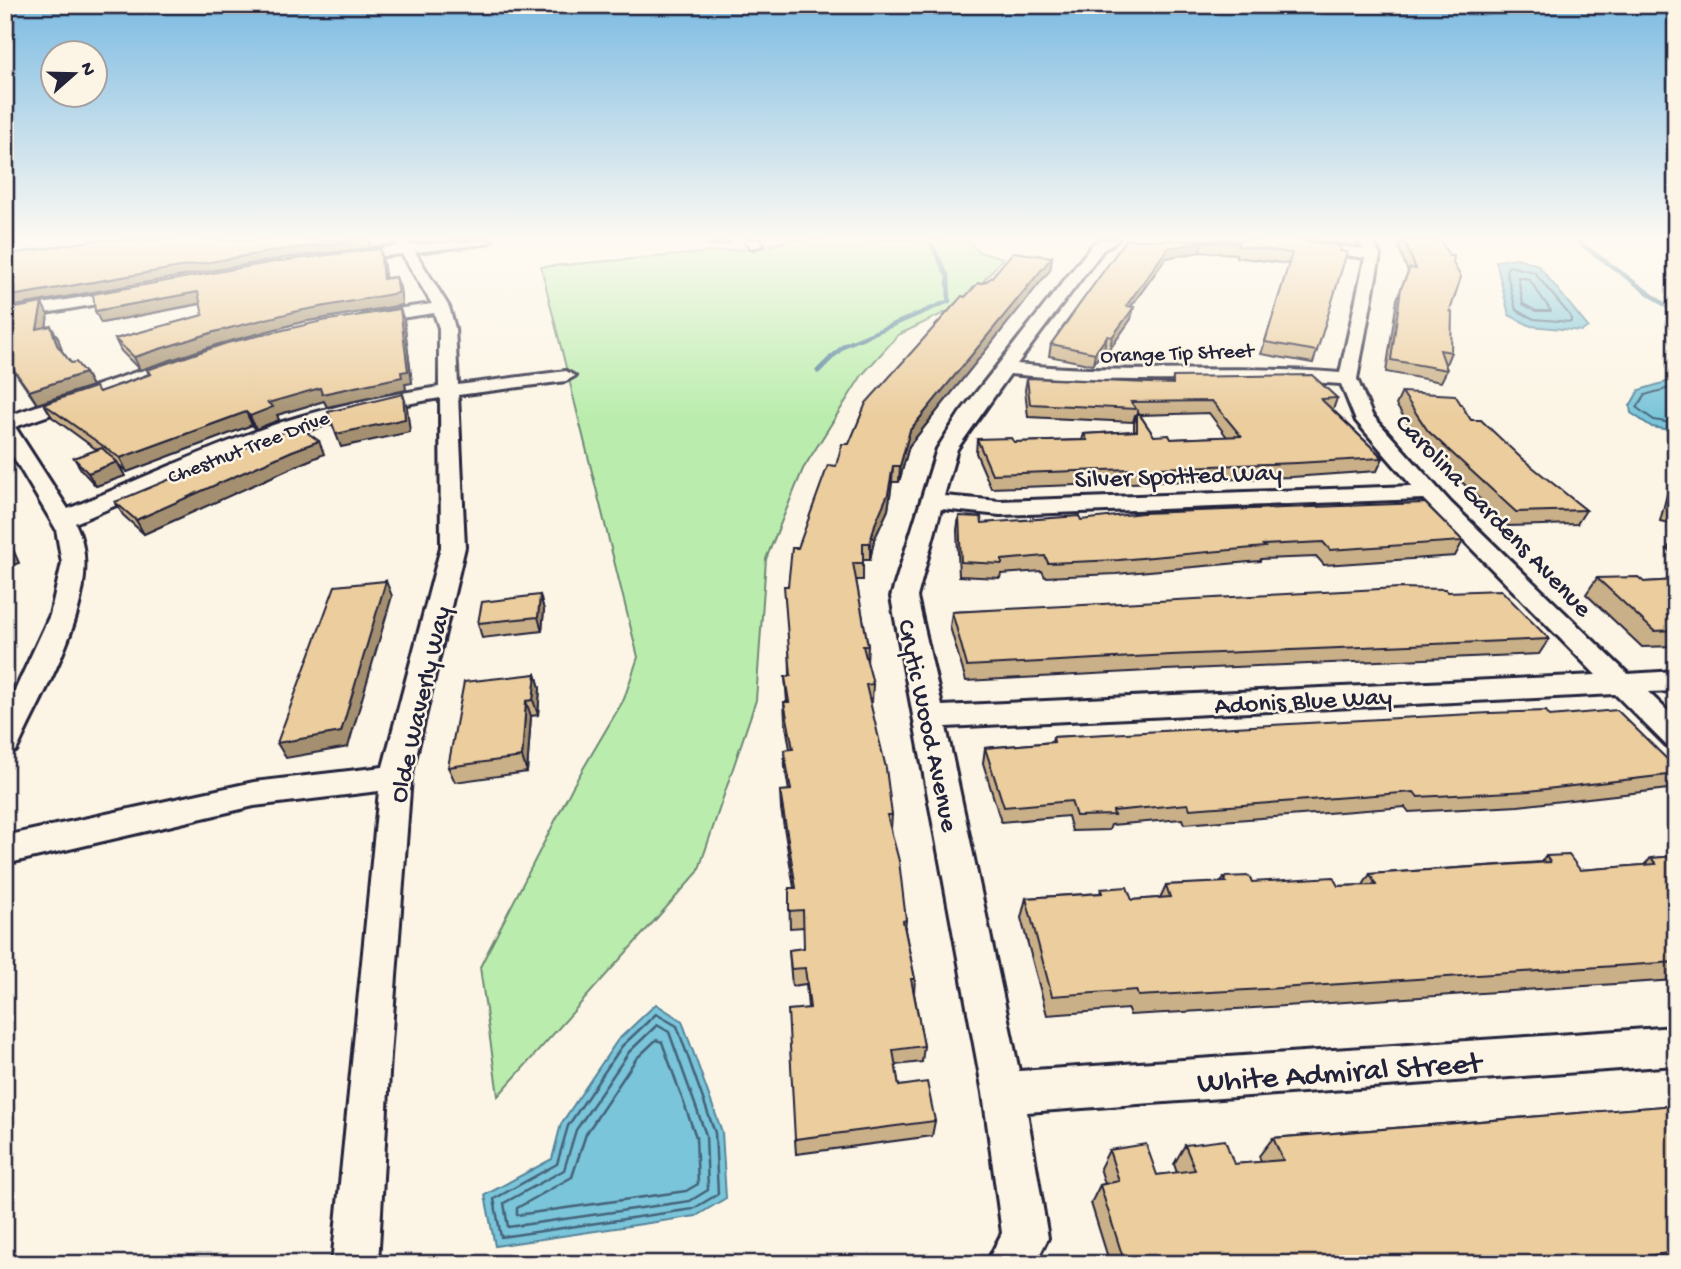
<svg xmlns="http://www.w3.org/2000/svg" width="1681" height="1269" viewBox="0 0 1681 1269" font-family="'Gochi Hand',sans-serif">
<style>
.green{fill:#baedad;stroke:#6e8874;stroke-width:2}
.water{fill:#7ac5d9;stroke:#57849a;stroke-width:2}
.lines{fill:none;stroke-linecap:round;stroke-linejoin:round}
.shore-far1{stroke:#45637a;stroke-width:2}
.shore{stroke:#45637a;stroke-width:2.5}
.stream-far1{stroke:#57849a;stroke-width:4.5}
.stream{stroke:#57849a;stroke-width:5}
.street-casing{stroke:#22223b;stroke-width:6}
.street{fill:#fcf5e5;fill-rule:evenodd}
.wall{fill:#cab088;stroke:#22223b;stroke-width:2;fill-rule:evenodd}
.shaded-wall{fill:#a4906f;stroke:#22223b;stroke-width:2}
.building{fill:#ebcd9e;stroke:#22223b;stroke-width:2}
.labels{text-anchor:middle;stroke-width:5;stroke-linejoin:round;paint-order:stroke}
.far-street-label{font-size:21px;fill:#22223b;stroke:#fcf5e5}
.street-label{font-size:26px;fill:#22223b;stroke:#fcf5e5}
.near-street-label{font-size:32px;fill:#22223b;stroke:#fcf5e5}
</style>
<rect width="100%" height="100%" fill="#fcf5e5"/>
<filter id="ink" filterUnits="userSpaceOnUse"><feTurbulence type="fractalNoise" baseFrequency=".0143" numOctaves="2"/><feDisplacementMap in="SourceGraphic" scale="14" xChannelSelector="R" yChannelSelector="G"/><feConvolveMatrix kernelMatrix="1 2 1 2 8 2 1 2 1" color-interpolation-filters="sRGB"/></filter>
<g filter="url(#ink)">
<!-- green -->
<path class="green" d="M791,240H967L979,252L1003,258L965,303L898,335L862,375L803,469L766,559L756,700L698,872L498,1096L480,967L573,786L624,699L638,657L541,267L758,248Z"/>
<!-- water -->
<path class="water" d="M1517,258L1538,265L1588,327L1582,331L1531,326L1509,315L1496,261Z
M1676,379V431L1652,427L1631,413L1630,406L1639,390Z
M656,1004L682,1021L722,1132L726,1198L696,1216L495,1246L485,1195L552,1159L561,1124L617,1041Z"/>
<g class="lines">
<!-- shore-far1 -->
<path class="shore-far1" d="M1509,266L1534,272L1571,317V322L1534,319L1516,310L1506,270Z
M1518,277L1529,279L1551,311H1536L1523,304Z
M1676,386L1645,395L1637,408L1654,420L1676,424"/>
<!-- shore -->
<path class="shore" d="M656,1014L677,1026L715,1133L718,1194L693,1209L501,1237L494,1199L557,1164L568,1126L622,1046Z
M657,1025L669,1032L706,1135L708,1190L690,1201L508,1227L504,1203L564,1170L576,1130L629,1052Z
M656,1040L662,1042L696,1137L698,1184L686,1191L517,1215V1208L572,1177L586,1134L636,1059Z"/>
<!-- stream-far1 -->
<path class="stream-far1" d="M1576,240L1676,313
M830,359L845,345L949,301L948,277L929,240"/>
<!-- stream -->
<path class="stream" d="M818,371L832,357"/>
<!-- street casing -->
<g class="street-casing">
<path id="street" d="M393,240H407L410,245L492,240L485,244L415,252L449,307L455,328L458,385L566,371L575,376L566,381L458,395L465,547L411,777L390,1056L378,1264H332L379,791L254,806L5,864V836L254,782L383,767L441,547L440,398C303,420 201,469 75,523C108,586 47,684 20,743L16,751L5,754V712L50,615L62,563L56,529L5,443V417L177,358L183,357L192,362L189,366L15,427L68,509C139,480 209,447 282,422C333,406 386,395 439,387V328L434,313L367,323L359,318L367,313L432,304L402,254L347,260L340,256L347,252L397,246Z
M745,240H759L763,245L751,248Z
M1101,240H1118L1103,250L1017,364C1125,376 1233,364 1340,373L1365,258L1272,244L1265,240H1299L1363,249L1358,240H1372L1380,255L1357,379L1372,415L1451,503L1628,674L1676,671V691L1648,692L1676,719V748L1666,745L1615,694L946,727L1019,1071L1676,1027V1065L1027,1112L1048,1238L1035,1264H986L1002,1233L983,1093L891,597L937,449L960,413L1093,244ZM1010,374C1120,386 1230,375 1341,384L1356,421L1412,486L1000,501L944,496L957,449ZM1423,499L1596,675L942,706L917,597L941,509L1000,515Z
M127,290L135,295L132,298L5,320V310Z"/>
</g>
<!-- street -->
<use href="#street" class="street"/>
</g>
<!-- wall -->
<path class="wall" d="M1126,240H1298L1317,351L1313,363L1261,354L1289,264L1236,257V254L1200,252L1166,258L1131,307V319L1110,349L1104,348L1093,365L1049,356L1051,344Z
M1402,240H1429L1450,311L1451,352L1446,364H1445L1447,370L1441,382L1386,372L1397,299L1408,272L1399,248Z
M380,249L383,260L385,278L396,277L400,288L402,305L302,322L219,344L140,370L121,351L115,339L203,315L201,304L101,323Z
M1052,257L1050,270L909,446L899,482H892L888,510L874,540L870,560H863V580H856L868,646L867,663L873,684L872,702H870L892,815L891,829L906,920L905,930L915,979L914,993L924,1046L922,1062L895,1065L899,1086L935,1121L932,1136L796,1154L795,1139L808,1008L806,984L792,986L789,950L804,948V927L790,928L789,888H794L781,809L780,791H789L785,767L784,750L790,749L785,720L784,702H787L785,677L790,676L788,586L798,548L836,466L849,444L965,297L983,283Z
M48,315L46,327L58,338L62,351L71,363L85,373L92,386L37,404L5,358Z
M404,320L412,383L405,384L406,390L327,407L324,401L277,415L279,420L256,429L252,425L127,472L119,465L125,476L96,486L82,471L74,458L97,450L52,417L44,404L99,392L149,374L147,370Z
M1173,377L1337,398L1333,410L1383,458L1377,471L1292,477L991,488L976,453L977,439L1014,442L1082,440L1084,434L1134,431V424L1136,415H1135L1133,422L1028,417L1025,390L1027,378L1172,384ZM1209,413L1227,437L1171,439L1154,436L1140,415Z
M1402,392L1471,420L1586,510L1577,524L1508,526L1422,444L1396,405Z
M324,454L298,465L144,534L123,515L115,502Z
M1676,478V525L1660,521L1669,487Z
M959,516L982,523L1081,520L1463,541L1455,556L1324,565L1317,557L1261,559L1260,561L1116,574L1045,577L1042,571L1001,574L1000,578L959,576L957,530Z
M1676,537V556L1667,549Z
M1597,578L1644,582L1676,580V646L1642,647L1586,594Z
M1448,592L1549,639L1539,654L1166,670L966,681L950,627L952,612Z
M540,595L544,610L542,631L482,638L478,623Z
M536,674L540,688L538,715L531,716L527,772L455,782L448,767Z
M1550,716L1676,774V780L1668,789L1518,806L1409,812L1405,807L1184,824L1182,819L1111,825L1109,830L1072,831L1068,816L1001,822L983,763L985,748L1052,742L1053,737Z
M1546,856L1580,870L1644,865L1651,858L1676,856V980L1254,1008L1130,1015L1128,1009L1047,1015L1021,918L1026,898L1100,893L1101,889L1132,900L1160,898L1166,885L1221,883L1224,877L1252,882L1338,886L1363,885L1370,874L1541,862Z
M1676,1105V1264H1110L1091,1203L1100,1185L1105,1184L1100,1168L1109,1150L1157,1175L1177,1173L1174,1164L1185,1145L1234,1164L1261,1162L1259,1156L1273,1138Z"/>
<!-- shaded-wall -->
<path class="shaded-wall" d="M362,240H370V248L284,258L9,307L5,300V297L280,250Z
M707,240H729L730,243L708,246Z
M1202,242L1200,252L1166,258L1123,317L1126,306L1168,248Z
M380,249L383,260L387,290L383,279Z
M1052,257L1050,270L909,446L899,482L900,466L910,430Z
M396,277L400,288L402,305L302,322L219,344L140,370L134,357L214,332Z
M198,292L203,303L101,323L95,311Z
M42,303L48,315L44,341L37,329Z
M1134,307L1131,319L1110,349L1112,337Z
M400,309L404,320L412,383L405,384L406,390L327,407L324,401L277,415L279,420L256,429L250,416Z
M51,326L58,338L64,357L57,345Z
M1107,336L1104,348L1093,365L1095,353Z
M85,373L92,386L37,404L29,391Z
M403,394L407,407L410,432L341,447L336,434Z
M246,412L252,425L127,472L120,458Z
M319,441L324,454L298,465L144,534L136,520L292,451Z
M117,462L125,476L96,486L88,473Z
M893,466L892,482L888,510L874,540L870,560V543L875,524Z
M5,531L19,563L5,568Z
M386,581L392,596L348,747L286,758L277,743Z
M540,595L544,610L542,631L538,617Z
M536,674L540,688L538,715L533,700Z
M526,701L531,716L527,772L522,757Z"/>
<!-- building -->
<path class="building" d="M96,240H362L280,250L5,297V255Z
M1126,240H1298L1341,246L1340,251L1347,252L1317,351L1265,342L1292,253L1238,246L1239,243L1202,242L1168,248L1126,306L1134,307L1112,337L1107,336L1095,353L1051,344Z
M1404,240L1441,241L1449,256H1454L1453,263L1461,277L1450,311L1452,312L1451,352L1440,350L1447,370L1391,360L1401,288L1410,268L1416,269Z
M380,249L383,279L396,277L398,293L298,311L214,332L134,357L115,339L203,315L198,292L95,311L93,294L280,261L368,250Z
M1013,252L1052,257L910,430L900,466H893L888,494L875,524L870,543H863V563H853L868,646H863L873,684L866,685L886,768L892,815H887L899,861L906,920L903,921L915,979H911L924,1046L893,1050L899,1086L927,1082L935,1121L795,1139L788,1010L810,1008L805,968L791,969L789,950L804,948L803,910L789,911V888H796L780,791L791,790L784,750L793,749L784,702H789L785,677L791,676L784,586H788L792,548H798L828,465L836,466L842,444H849L866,403L962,296L965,297L978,283H983L991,278Z
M42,303L37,329L51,326L57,345L71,363L76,362L85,373L29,391L5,357V310Z
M400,309L408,371L401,372L402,377L322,394L320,388L268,403L273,407L250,416L246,412L120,458L44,404L95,387L99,392L151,374L147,370L227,343L322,321Z
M1312,375L1337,398L1321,399L1383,458L1297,463L992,474L977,439L1011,438L1014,442L1087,440L1084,434L1137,431V411L1154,436L1169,435L1171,439L1241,436L1212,401L1131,402L1136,409L1030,404L1027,378L1173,384V377Z
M1402,392L1455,395L1471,420H1481L1520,457L1586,510L1516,512L1428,431Z
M403,394L405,419L336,434L328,412Z
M298,426L319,441L292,451L136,520L115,502Z
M102,448L117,462L88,473L74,458Z
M1676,484V508L1670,507Z
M1425,503L1463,541L1330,550L1323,542L1263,545L1265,547L1119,560L1048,563L1045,556L1002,560V564L961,562L959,516L981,517L982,523L1079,516L1081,520L1142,513Z
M5,540L9,549L5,550Z
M1638,577L1644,582L1676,580V630L1654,631L1597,578Z
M386,581L341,732L277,743L335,586Z
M1399,588L1445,589L1448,592L1501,590L1549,639L1171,655L967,666L952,612Z
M540,595L538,617L478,623L482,602Z
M536,674L533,700L526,701L522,757L448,767L464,682Z
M1617,710L1676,768V774L1529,791L1418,797L1414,792L1190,809L1188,804L1113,811L1114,815L1076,816L1071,801L1004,807L985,748L1054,742L1053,737L1490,713L1546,711L1550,716Z
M1569,855L1580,870L1656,864L1651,858L1676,856V962L1265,989L1138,996L1136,990L1052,996L1026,898L1102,893L1101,889L1127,887L1132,900L1170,897L1166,885L1226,882L1224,877L1249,876L1252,882L1333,877L1338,886L1376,885L1370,874L1550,862L1546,856Z
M1676,1105V1252L1583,1264H1125L1100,1185L1119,1181L1109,1150L1146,1144L1157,1175L1195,1170L1185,1145L1225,1140L1234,1164L1283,1160L1273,1138Z"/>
</g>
<!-- sky -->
<linearGradient id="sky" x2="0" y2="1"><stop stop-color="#7cbbe2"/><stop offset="0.57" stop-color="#fefaf3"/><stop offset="1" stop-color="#fefaf3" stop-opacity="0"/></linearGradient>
<rect width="1681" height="418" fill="url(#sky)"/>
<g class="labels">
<!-- far-street labels -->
<g class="far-street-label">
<text transform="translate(1177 352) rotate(-2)" y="7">Orange Tip Street</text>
<text transform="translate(248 446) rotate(-21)" y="7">Chestnut Tree Drive</text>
</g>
<!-- street labels -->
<g class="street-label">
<text transform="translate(1178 474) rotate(-2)" y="9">Silver Spotted Way</text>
<text transform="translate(1495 514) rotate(46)" y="9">Carolina Gardens Avenue</text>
<text transform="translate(1303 699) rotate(-3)" y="9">Adonis Blue Way</text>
<text transform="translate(418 704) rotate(-77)" y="9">Olde Waverly Way</text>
<text transform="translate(930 725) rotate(78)" y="9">Crytic Wood Avenue</text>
</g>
<!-- near-street labels -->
<g class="near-street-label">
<text transform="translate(1339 1070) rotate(-4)" y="11">White Admiral Street</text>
</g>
</g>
<!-- margin -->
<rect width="1681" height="1269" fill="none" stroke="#fcf5e5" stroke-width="28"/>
<rect x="14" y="14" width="1653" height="1241" fill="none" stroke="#22223b" stroke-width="2.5" filter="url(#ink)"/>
<!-- north arrow -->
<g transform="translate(74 74) rotate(70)"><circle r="33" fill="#fcf5e5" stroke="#a5a1a1" stroke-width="2"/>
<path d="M0-5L12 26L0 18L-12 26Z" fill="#22223b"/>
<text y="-10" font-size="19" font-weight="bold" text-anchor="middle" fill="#22223b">N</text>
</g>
</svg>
